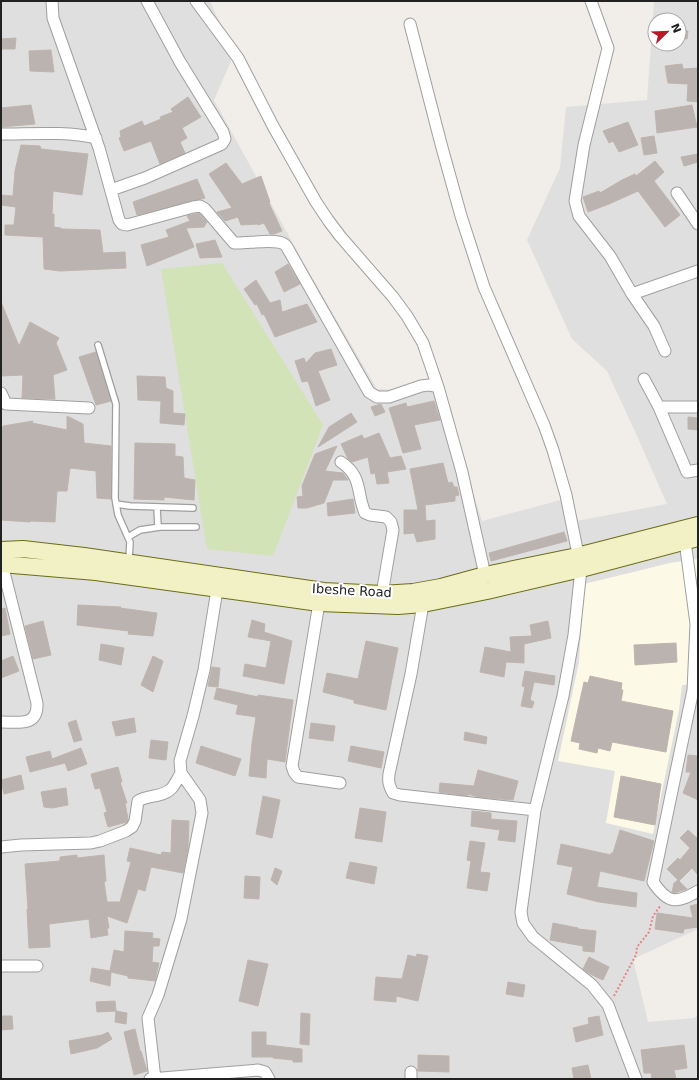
<svg xmlns="http://www.w3.org/2000/svg" width="699" height="1080" viewBox="0 0 699 1080" font-family="'DejaVu Sans',sans-serif">
<style>
.residential{fill:#dfdfdf;fill-rule:evenodd}
.education{fill:#fcfae7}
.grass{fill:#d1e3b7}
.building{fill:#bab3af;stroke:#c0b4ae}
.lines{fill:none;stroke-linecap:round;stroke-linejoin:round}
.lane-casing{stroke:#9f9f9f;stroke-width:8}
.street-casing{stroke:#9f9f9f;stroke-width:13}
.secondary-casing{stroke:#6b6d14;stroke-width:18}
.path{stroke:#e98482;stroke-width:2;stroke-dasharray:2 2;stroke-linecap:butt}
.lane{stroke:#fff;stroke-width:5.5}
.street{stroke:#fff;stroke-width:11}
.secondary{stroke:#f2f1c6;stroke-width:16}
.labels{text-anchor:middle;stroke-width:4;stroke-linejoin:round;paint-order:stroke}
.street-label{font-size:13px;fill:#222;stroke:#fff}
</style>
<rect width="100%" height="100%" fill="#f1eeea"/>
<!-- residential -->
<path class="residential" d="M1,1H210L234,54L214,100L306,267L377,389L440,392L482,521L561,500L576,521L667,504L638,438L607,371L572,339L527,240L560,168L566,107L647,100L654,1H698V929L633,959L648,1022L694,1018L698,1015V1079H1ZM655,20H679V44H655Z"/>
<!-- education -->
<path class="education" d="M698,559V684L682,685L679,710L653,834L606,823L615,771L558,761L579,662L584,584L670,563Z"/>
<!-- grass -->
<path class="grass" d="M222,263L323,425L273,556L207,549L161,269Z"/>
<!-- building -->
<path class="building" d="M679,30L688,31L687,39L679,38Z
M16,38L15,49H1V39Z
M51,50L54,72L30,71L29,51Z
M682,64L683,69L698,68V102L687,101L688,84L668,83L665,66Z
M188,97L201,117L182,128L187,138L180,142L185,153L160,164L151,141L124,151L119,138L121,137L120,131L142,121L144,126L161,119L160,117L173,112L171,109Z
M31,105L35,124L1,127V108Z
M692,105L697,127L657,133L655,111Z
M628,122L638,145L619,152L613,141L609,143L603,131Z
M654,136L657,153L644,155L641,138Z
M21,145L40,146L41,149L88,154L82,195L53,191L52,214H54V227L61,228V229L100,230L103,253L125,252L126,268L60,271L44,269L43,237L5,235V225H14L16,207L1,205V195L13,196L15,171Z
M698,154V162L684,166L681,157Z
M655,161L664,172L654,181L680,215L665,227L638,191L609,204L588,212L583,197L599,191L600,193L622,180L635,174L636,176Z
M226,163L242,184L261,176L270,202L269,203L282,231L274,234H270L264,223L258,225V224L241,225L238,217L225,221L217,212L232,208L209,174Z
M197,179L205,198L137,215L133,202Z
M199,213L207,222L204,227L186,228L194,247L147,266L141,245L169,237L166,230L190,221L187,216Z
M215,240L222,257L200,258L196,244Z
M288,264L300,284L284,292L275,272Z
M256,280L270,303L280,300L282,312L307,304L317,322L275,337L264,314L262,315L257,304L255,305L244,289Z
M1,302L19,346L30,322L59,338L56,343L67,370L53,375L55,399L22,398L23,375L1,376Z
M331,349L337,365L318,371L330,400L316,406L308,381L302,382L295,361L304,358L306,363L315,353Z
M96,352L111,401L96,405L79,357Z
M137,376L165,377L166,388L173,391V413L185,414L184,425L160,423L161,401L138,400Z
M434,401L440,420L414,425L421,449L403,453L389,408L406,403L407,407Z
M381,404L385,412L375,416L371,407Z
M351,413L357,422L318,447L329,427Z
M67,416L83,424L84,443L111,446V499L97,498L96,471L70,468L67,491H57L55,522L30,521V522L1,520V480H2V438H1L3,426L33,421L32,423L67,430Z
M688,417L698,418V430L688,429Z
M379,433L390,458L401,456L406,469L387,472L389,483L377,484L375,473L371,474L368,457L352,462L348,459L341,444L362,435L364,439Z
M135,443L175,444V456L183,457L184,478L195,480L194,500L164,497V500L134,499Z
M337,446L325,471L343,473L348,480H333L324,503L307,508H298L297,497L303,496L302,486L315,454Z
M443,463L448,483L452,482L454,487H457L459,495L455,496V501L425,505L426,521L435,520V539L417,542L414,533L404,534V510H418L410,469Z
M353,499L355,513L328,516L327,503Z
M564,532L567,541L491,561L489,553Z
M78,605L121,607L120,608L157,613L153,636L128,634L129,631L77,625Z
M5,608L10,634L1,636V609Z
M252,620L265,624L264,632L292,641L284,684L243,676L245,664L266,668L271,641L248,637Z
M43,621L51,655L33,659L25,626Z
M548,621L551,638L524,644V663L506,662L504,677L480,672L485,647L511,652L510,637L532,636L530,625Z
M366,641L398,648L386,710L354,703V700L323,692L327,673L358,679Z
M676,643L677,662L635,665L634,645Z
M101,644L124,648L121,665L99,660Z
M13,656L19,671L1,678V661Z
M153,656L163,661L153,692L141,685Z
M212,667L220,668L218,687L208,686Z
M525,671L555,676L554,685L534,682L530,700L534,702L532,708L521,706L525,687L522,686Z
M590,676L622,683L621,690H623L621,701L673,711L666,752L612,742L610,751L598,748L597,753L579,749L580,743L571,741L584,682L588,683Z
M217,688L258,697V695L293,700L285,762L267,759L266,778L249,776L252,743L256,717L236,714L238,705L214,699Z
M134,718L136,732L116,736L112,722Z
M76,720L82,740L74,742L68,723Z
M311,723L335,726L333,741L309,738Z
M465,732L487,737L486,744L464,740Z
M151,740L168,742L166,760L149,758Z
M201,746L241,759L235,776L196,763Z
M351,746L384,752L381,768L348,761Z
M81,748L87,764L68,771L65,763L30,772L26,757L50,751L52,759Z
M688,755L698,756V800L683,793L691,772H686Z
M118,767L122,782H120L127,803H125L128,819L127,822L108,827L104,813L107,812L100,788L95,789L91,774Z
M478,770L518,781L513,800L478,797L468,794V796L439,792L440,783L474,786Z
M21,775L24,789L4,794L1,780Z
M621,776L661,784L655,825L614,817Z
M66,788L68,805L52,808L44,807L41,792Z
M263,796L280,800L272,838L256,834Z
M360,808L386,812L382,842L355,838Z
M472,811L491,813V819L517,821L515,842L498,840L500,830L471,826Z
M172,820L189,821L188,848L183,873L151,867L145,891L138,889L127,923L107,916L109,928H107L108,935L91,938L89,919L49,924L50,947L29,948L27,909H28L25,864L60,861V857L77,855V858L104,855L106,881L104,882L107,902H120L131,862L127,861L130,848L161,855L162,852L171,853Z
M620,830L654,841L644,881L600,871L597,887L637,893L636,907L599,902L567,894L573,867L557,864L561,844L611,855V853H613Z
M688,830L698,839V875L692,868L679,881L687,889L674,893L672,892L674,883L678,880L667,869L678,858L680,860L690,848L680,838Z
M470,841L485,843L480,872L490,873L487,891L467,888L471,861L467,860Z
M350,862L377,867L374,884L346,878Z
M275,868L282,871L277,885L271,880Z
M245,876L260,877L259,899L244,898Z
M698,904V927L684,929L683,933L655,929L657,913L693,918L690,906Z
M553,923L578,928V929L596,931L594,952L583,951V946L550,940Z
M125,931L153,933L152,938L160,939L159,946H153L152,962L159,963L155,981L128,978V976L111,972L110,986L90,981L92,968L110,971L114,950L124,952Z
M417,954L428,956L418,1001L396,996V1002L374,1000L376,977L402,979L408,955L416,957Z
M589,957L609,967L603,980L590,974L583,969Z
M248,960L268,964L258,1006L239,1001Z
M508,982L525,985L523,997L506,994Z
M115,1001L116,1011L97,1012L96,1002Z
M116,1011L127,1013L126,1024L115,1022Z
M301,1013L310,1014L309,1045L300,1044Z
M1,1016H12L13,1029L1,1030Z
M599,1016L603,1035L576,1042L573,1028L589,1024L588,1018Z
M135,1029L140,1051H141L147,1071L134,1075L124,1032Z
M108,1032L112,1039L97,1048L71,1054L69,1041L102,1035Z
M252,1032H266V1045L302,1049V1062H293V1060L273,1058V1057H252Z
M684,1045L687,1068L674,1070L676,1079H652L651,1073H644L641,1050Z
M418,1055L449,1056V1072L418,1071Z
M588,1065L591,1079H574L572,1068Z"/>
<g class="lines">
<!-- lane casing -->
<g class="lane-casing">
<path id="lane" d="M98,345L116,404L115,498L118,515L130,542L129,560
M116,504L130,506L193,508
M157,507L158,527
M128,537L140,530L160,527H196"/>
</g>
<!-- street casing -->
<g class="street-casing">
<path id="street" d="M52,1L53,18L99,148L119,220L122,224L127,225L193,207L200,206L205,209L234,243C246,244 275,238 284,244C286,245 287,247 288,249L369,392L377,397H389L421,386L429,385L438,387
M196,1L238,58L273,126L316,202L328,220L340,236L393,297L407,316L423,343L438,387L462,472L485,575
M591,1L608,48L584,145L575,201L579,216L610,256L632,294L654,326L665,351
M410,24L441,144L461,216L484,287L544,425L553,450L566,495L581,569L574,635L563,696L535,810L521,912L523,923L533,937L592,985L608,1005L636,1079
M1,134C32,134 65,131 96,138
M111,190L145,178L222,144L225,139L223,132L180,62L147,1
M677,193L698,224
M632,294L698,271
M644,379L659,407L687,472L698,470
M1,393L6,404L89,408
M659,407H698
M341,462C363,477 356,492 365,513L370,515L386,517L391,522L393,530L382,594
M685,541L696,624L693,690L653,882C668,904 676,904 698,891
M319,603L292,766L294,772L298,777L340,783
M423,604L411,674L389,774C388,782 389,786 393,793L400,795L535,810
M1,722C19,722 38,727 37,703L2,564
M1,847L21,845L91,843L100,841L126,831L132,827L135,821L138,801C148,795 163,797 171,789C175,785 178,778 181,773
M1,966H37
M150,1079L258,1070L265,1072L269,1079
M155,1079L148,1018L158,995L181,919L202,813L200,800L181,773L180,761L193,716L204,670L217,590
M411,1079V1072"/>
</g>
<!-- secondary casing -->
<g class="secondary-casing">
<path id="secondary" d="M1,550L23,549L84,556L324,591L382,594L413,592L441,587L485,575L577,556L698,525
M1,564L96,572L319,603L398,606L423,604L487,591L581,569L698,538"/>
</g>
<!-- path -->
<path class="path" d="M614,996L636,955L637,947L649,932L653,916L661,905"/>
<!-- lane -->
<use href="#lane" class="lane"/>
<!-- street -->
<use href="#street" class="street"/>
<!-- secondary -->
<use href="#secondary" class="secondary"/>
</g>
<g class="labels">
<!-- street labels -->
<g class="street-label">
<text transform="translate(352 590) rotate(3)" y="5">Ibeshe Road</text>
</g>
</g>
<!-- border -->
<rect width="699" height="1080" fill="none" stroke="#222222" stroke-width="4"/>
<!-- north arrow -->
<g transform="translate(667 32) rotate(67)"><circle r="19" fill="#ffffff" stroke="#a7a7a7"/>
<path d="M0-3L7 15L0 10L-7 15Z" fill="#b91a28"/>
<text y="-6" font-size="11" font-weight="bold" text-anchor="middle" fill="#222222">N</text>
</g>
</svg>
